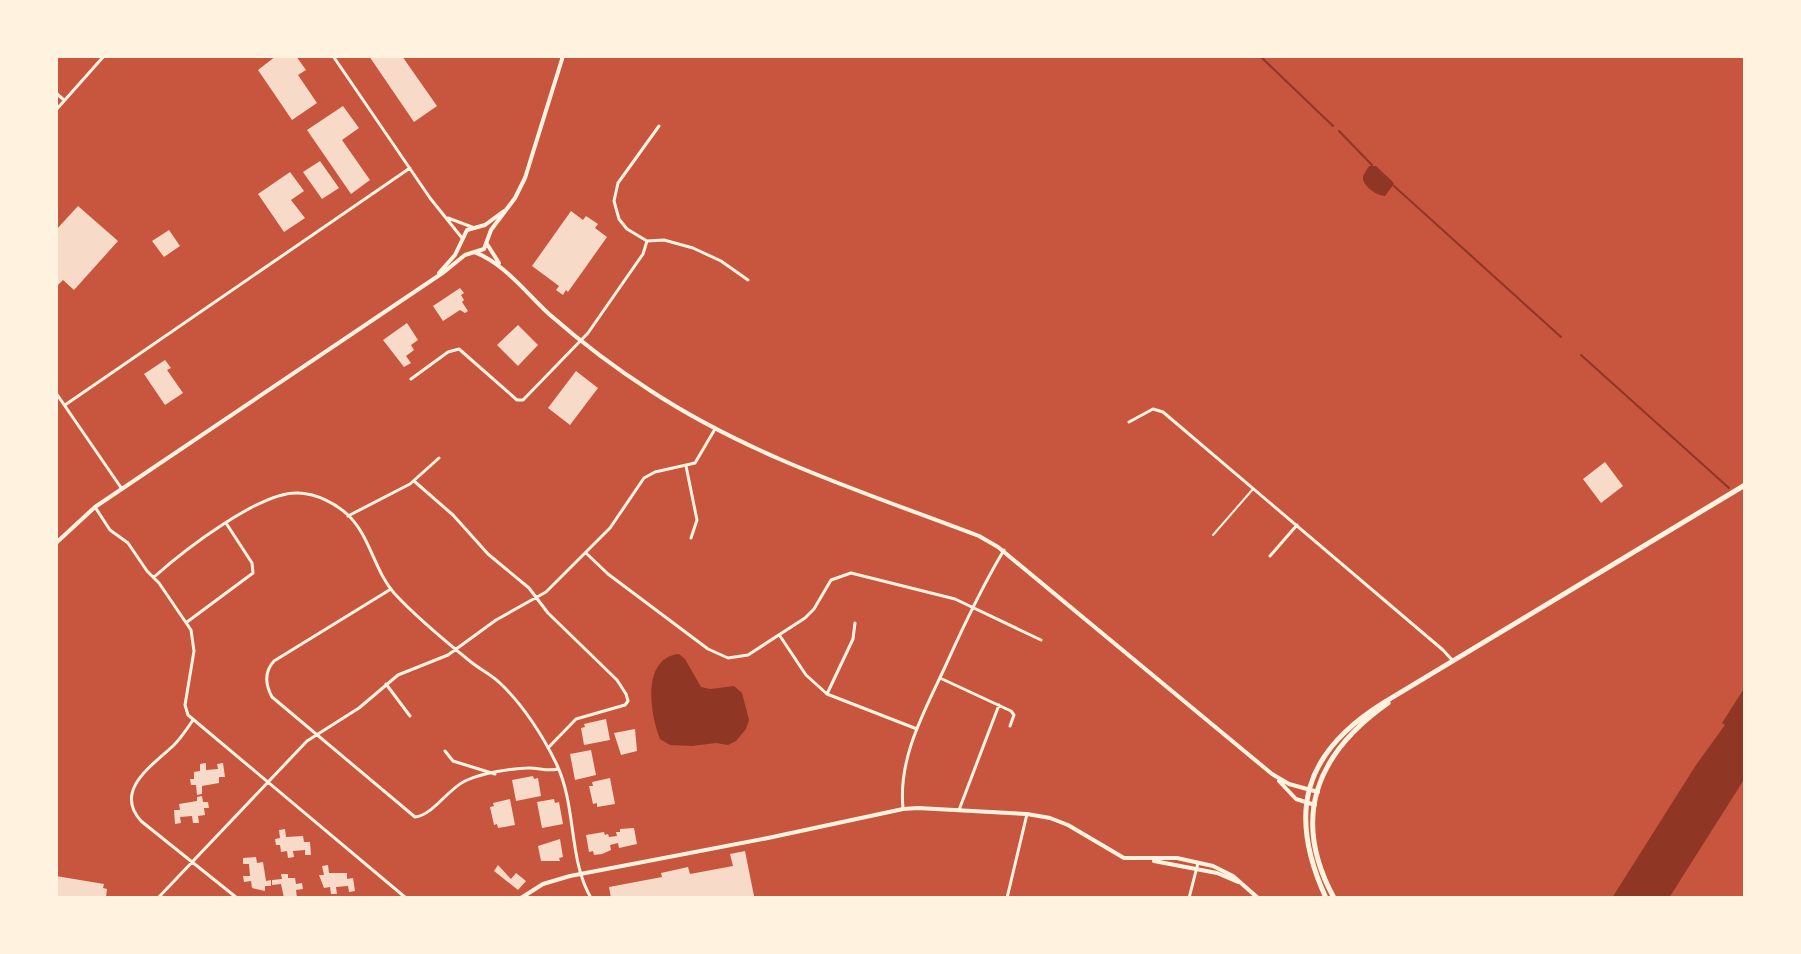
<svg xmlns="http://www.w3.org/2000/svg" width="1801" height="954" viewBox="0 0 1801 954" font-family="Barlow,sans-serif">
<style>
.water{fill:#8f3625}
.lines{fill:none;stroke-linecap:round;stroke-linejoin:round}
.stream{stroke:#8f3625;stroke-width:2}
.building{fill:#f7dbc8}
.service{stroke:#fff3e0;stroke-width:2}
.minor{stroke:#fff3e0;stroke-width:3}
.tertiary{stroke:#fff3e0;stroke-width:4}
.secondary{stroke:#fff3e0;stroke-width:5}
</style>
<rect width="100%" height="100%" fill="#c8553d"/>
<!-- water -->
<path class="water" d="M1369,166H1376L1392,181L1394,184L1385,196C1377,196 1362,186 1363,177C1363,175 1368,168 1369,166Z
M679,654L685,659L701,687L710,689L734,686L742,693L749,720L746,729L736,741L728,745L716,743L692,746L670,745L660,739C650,714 641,658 679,654Z
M1745,687V778L1669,898H1612L1696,765L1725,725L1722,723Z"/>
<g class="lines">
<!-- stream -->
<path class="stream" d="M1260,56L1333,126
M1339,131L1372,165
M1394,186L1561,337
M1581,355L1729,488"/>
</g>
<!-- building -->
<path class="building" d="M276,56H296L306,70L298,75L317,103L292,120L258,70Z
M369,56H402L437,106L414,122Z
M343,106L359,128L342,140L370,180L351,194L307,130Z
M320,161L339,188L322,199L303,172Z
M290,172L304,191L291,200L305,218L284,232L258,194Z
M78,206L118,241L74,290L63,280L56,287V230Z
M571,211L583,220L586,216L598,224L595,228L607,237L568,292L566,290L563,295L556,290L559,286L532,266Z
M169,230L180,246L164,257L152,241Z
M460,288L464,293L461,295L464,300L462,302L468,311L465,313L460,310L443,321L433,306Z
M407,323L418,340L411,345L414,350L406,356L411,363L404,367L383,340Z
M518,325L538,345L518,366L497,345Z
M165,360L171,368L167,370L183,393L165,405L144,374Z
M576,371L598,388L570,425L548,408Z
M1605,462L1623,486L1601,503L1583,479Z
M606,719L610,740L584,745L581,728L585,727L584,724Z
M635,729L637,751L621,755L614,733Z
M591,750L596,775L575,780L570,754Z
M206,763V770L218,769L217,764L223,763L225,777H219V783L202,786V794L197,795L196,785H191L190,779H194V772L200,771V764Z
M533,776L534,779L538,778L541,796L516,801L512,780Z
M610,778L615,804L597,807V803L593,804L589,786H593L592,782Z
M202,796L203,802H208L209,808H204L205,815L198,816L199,823H193L192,816L180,817L181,823L175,824L174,810H180L179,804L197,801V797Z
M510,799L515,825L498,828L497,824L494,825L490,807L494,806L493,803Z
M554,799L555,803L559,802L563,824L542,828L537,802Z
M634,828L637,844L619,848L618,843L610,845L611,850L602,854L594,855L593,851L589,852L586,835L604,832L605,835L608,834L609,837L617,836L616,832H620V829Z
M285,829L286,837L303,836L304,842H310L311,855H305V850L293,851L294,857L288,858L287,851L281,852L280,845H276L275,839L280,838L279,830Z
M560,839L563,857L559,858L560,861H541L538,846Z
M745,851L754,896L611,898L609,887L662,877L661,873L688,867L690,874L733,866L730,854Z
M256,857L257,863L263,862L266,881L271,880V886H265V891L252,888L251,881L244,882L243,876H250L249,864H243V858Z
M328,865L329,873H347V879L353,878L355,891L349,892L348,886L336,887L337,894H331L330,887L324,888L319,875H324L322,866Z
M498,865L511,879L516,873L526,881L518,890L494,871Z
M281,874H288V878H295L296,884L302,883L303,889L296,890L297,898H284L281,884L272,885V880L282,879Z
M56,876L104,884L103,888L107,889L106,897L56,898Z"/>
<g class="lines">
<!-- service -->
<path class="service" d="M1213,535L1253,489"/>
<!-- minor -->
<path class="minor" d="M333,56L430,198L462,238
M56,93L64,100
M56,110L104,56
M659,126L618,183L614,201L619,219L627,229L647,241L664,240L693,248L721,261L748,280
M448,218L472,227
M411,379L448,352L459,349L517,400H523L588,333L643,254L647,241
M56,393L122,489
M65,405L410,168
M1129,422L1153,409L1163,412L1443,650L1453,661
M686,466L697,520L691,538
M414,481L453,515L488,554L529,588L548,613L617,680L626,694L628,701L625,705L576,719L548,748
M95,507L110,530L128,543L147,571L159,583L191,630L194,651L185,705L188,715L406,898
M348,516L410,484L439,458
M586,553L608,574L708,649L728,658L748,655L805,618L814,609L831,580L851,573L955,599L1041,640
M1270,556L1297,525
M154,577C182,552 261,490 299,493C317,494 335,503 348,515C370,536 374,570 394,593C417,618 445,641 471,662C481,670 492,675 501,684C523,705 543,736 556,763C577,806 568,859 591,898
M391,589L274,661C264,672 265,684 272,697L415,817C433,815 448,789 465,781C482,773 508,769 527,768C538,767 546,772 558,769
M187,622L253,573L252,563L226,523
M780,636L806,675L827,694L917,729
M940,678L1011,711L1014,715L1010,726
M386,684L410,716
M827,694L853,639L855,623
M193,720C187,729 181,738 174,745C153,765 113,790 141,821L237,898
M445,751L453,761L495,774
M903,808C898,758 924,712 945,667C963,627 981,588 1004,550
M959,810L999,705
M158,898L307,741L359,708L398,675L448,655L496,620L546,592L610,528L644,478L655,472L695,463L715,429
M1007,898L1027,814
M1189,898L1198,863"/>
<!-- tertiary -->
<path class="tertiary" d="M487,244L499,263
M474,252C504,263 526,293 549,314C581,342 615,368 651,391C752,457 866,493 979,536L998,547L1272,774L1289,784L1318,792
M439,273L455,255L467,230L485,225L504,211
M56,543L95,507L444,272L465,255L484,249L491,230L515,198L525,178L563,56
M1279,781L1296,799L1315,805
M1154,861L1217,873L1238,882
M521,898L543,884L570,876L768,838L903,809L918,808L1027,814L1050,818L1068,825L1124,858H1177L1213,866L1233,876L1258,898"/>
<!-- secondary -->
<path class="secondary" d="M1326,898C1287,813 1303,753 1383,703L1745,485
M1334,898C1290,817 1317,753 1388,703"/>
</g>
<!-- border -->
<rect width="1801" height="954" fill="none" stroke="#fff3e0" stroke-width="116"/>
</svg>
